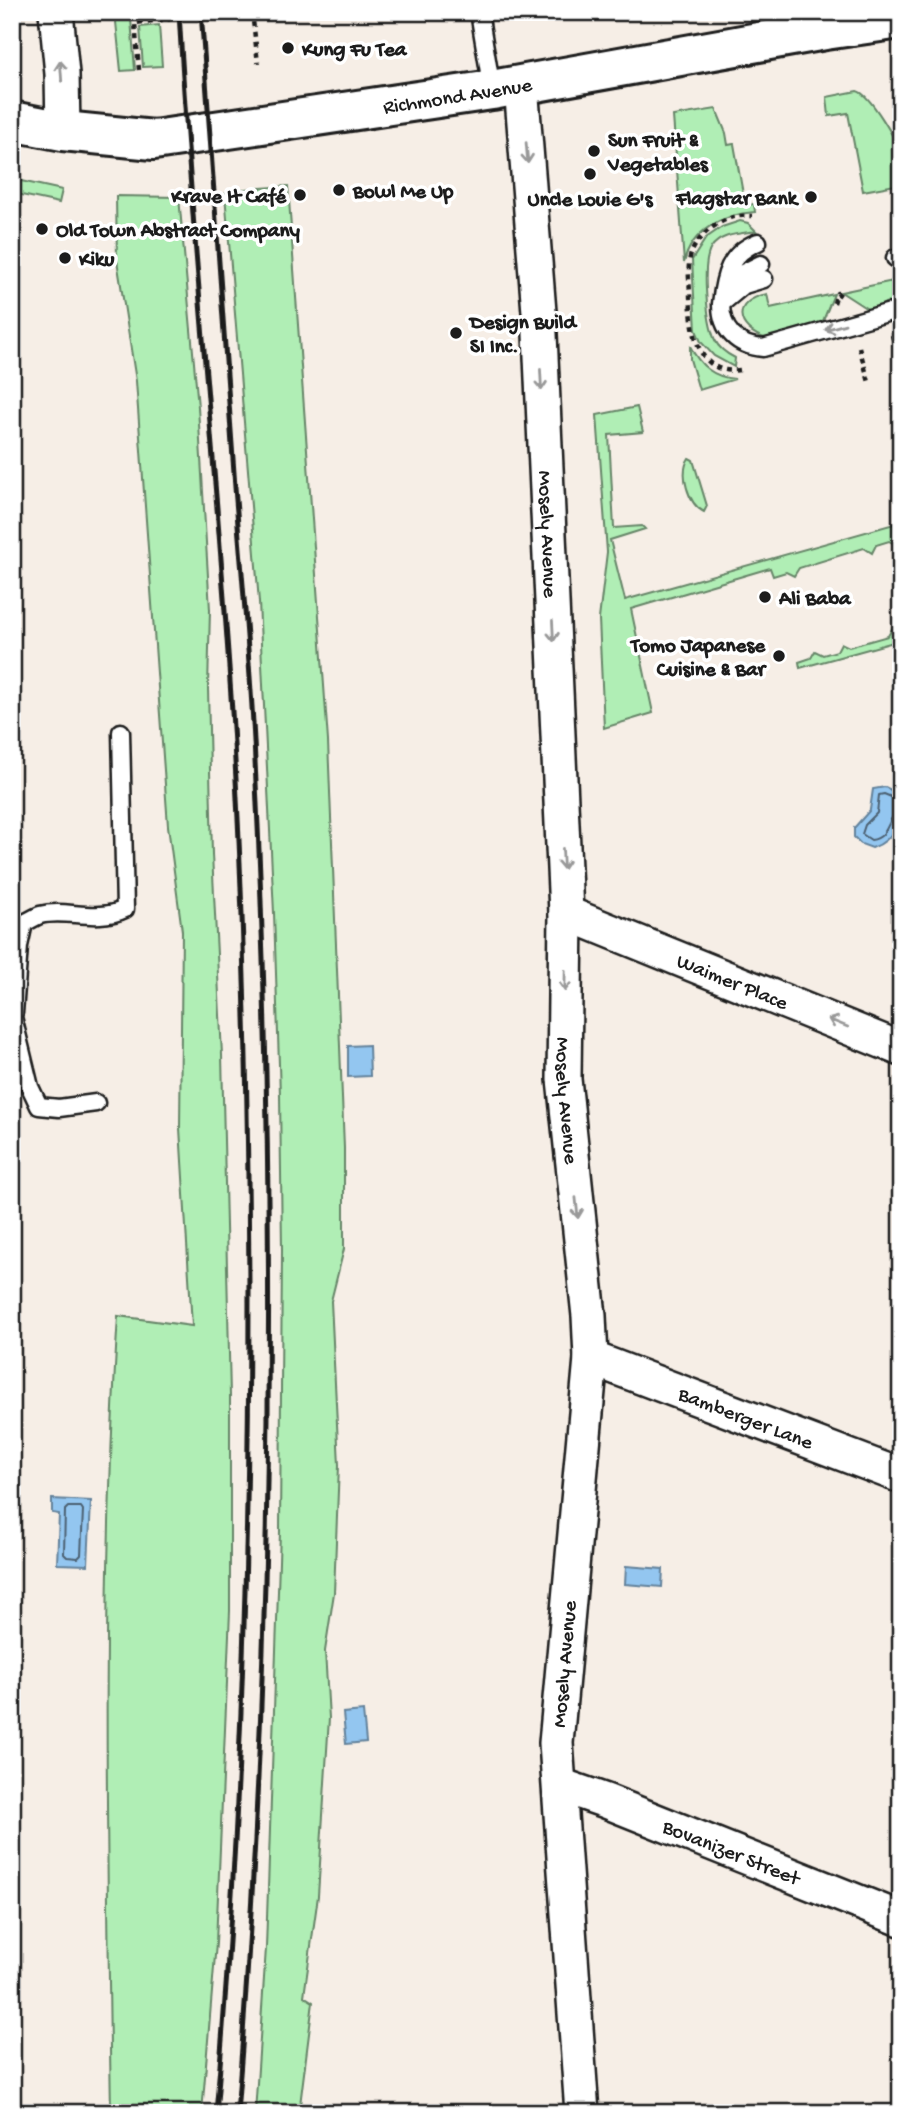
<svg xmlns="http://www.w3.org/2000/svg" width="913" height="2125" viewBox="0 0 913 2125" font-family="'Gochi Hand',sans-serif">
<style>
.green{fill:#b0eeb5;stroke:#668568;stroke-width:2}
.water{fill:#93c6f0;stroke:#63829b;stroke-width:2}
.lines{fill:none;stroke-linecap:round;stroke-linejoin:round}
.shore{stroke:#4c6071;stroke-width:2}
.service-casing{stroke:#1c1c1c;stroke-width:21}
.minor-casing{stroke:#1c1c1c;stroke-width:38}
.secondary-casing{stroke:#1c1c1c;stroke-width:44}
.path{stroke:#1c1c1c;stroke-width:4.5;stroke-dasharray:5 5;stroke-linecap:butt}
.service{stroke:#fff;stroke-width:16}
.minor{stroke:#fff;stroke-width:33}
.secondary{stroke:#fff;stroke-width:38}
.rail{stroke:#1c1c1c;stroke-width:5}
.oneway{stroke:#999}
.poi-dot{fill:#1c1c1c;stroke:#fff;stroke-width:2.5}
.labels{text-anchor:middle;stroke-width:7;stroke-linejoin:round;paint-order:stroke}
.poi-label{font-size:21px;font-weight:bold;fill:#1c1c1c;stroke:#fff;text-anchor:start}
.street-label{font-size:21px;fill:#1c1c1c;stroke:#fff}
</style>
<rect width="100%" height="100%" fill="#f6eee6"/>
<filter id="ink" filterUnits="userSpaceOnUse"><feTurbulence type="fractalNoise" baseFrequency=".0143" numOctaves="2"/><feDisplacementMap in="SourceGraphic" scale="14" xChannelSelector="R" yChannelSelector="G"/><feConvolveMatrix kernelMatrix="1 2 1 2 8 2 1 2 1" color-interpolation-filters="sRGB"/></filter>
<g filter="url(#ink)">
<!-- green -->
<path class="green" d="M115,12H154L155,17L131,19L135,70L121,71Z
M159,25L162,66L143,67L140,27Z
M857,91C870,94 898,142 901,156C903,164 901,176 901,184L863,191L848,113L829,116L827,97Z
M716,109L726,133L728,145L734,144L745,205L754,204L755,212C724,214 691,230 684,263L673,116Z
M12,179L62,190L59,203L12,193Z
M288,186L328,741L344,1148V1249L331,1301L339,1465L334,1593L325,1651L329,1718L318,1896L304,1996L313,2002L299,2113H255L266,1948L280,1532L282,1250L280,1095L274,913L259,602L225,194L230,190Z
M116,196L179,197L198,407L210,610L208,688L212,854L222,1055L230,1396V1611L216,1943L202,2113H111C107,1847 101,1581 118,1316L192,1326L180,1128L182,931L168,826L136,381L117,260Z
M740,221L748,223L756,231C741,234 721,233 711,248C701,264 707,323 715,340C719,349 727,354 735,358L734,367L714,356L701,342L696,330L692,260L706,238L722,227Z
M897,272H901V299L885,303L872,312L841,292L898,280Z
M767,294L770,308L834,294L821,326L767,339C735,329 731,301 767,294Z
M690,346C700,366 713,377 735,379L699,390L690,359Z
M637,407L643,432L609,435L614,528L642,526L645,529L610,540L625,600L901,522V538L896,545L889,541L876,545L872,553L864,548L799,568L794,576L786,572L773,576L770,568L631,609L653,713L604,728L599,619L607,552L597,415Z
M689,458L693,460L707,506L704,512C688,504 679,473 689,458Z
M893,627L901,632V640L800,668L799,662L811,658L815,651L823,655L837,651L841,643L849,647L888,636Z"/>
<!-- water -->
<path class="water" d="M885,787L901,795C901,818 896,840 872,848L861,844L854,837V828L870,810L873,789Z
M369,1045L370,1076L348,1077V1046Z
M52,1499L91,1501L88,1565L57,1564L59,1514L52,1513Z
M626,1566L663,1569L662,1587L625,1584Z
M363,1711L366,1742L346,1744L343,1713Z"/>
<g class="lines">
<!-- shore -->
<path class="shore" d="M901,801L884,794L879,795L877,813L865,825L862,834L871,840C886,838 886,827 893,816L901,813
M68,1507H81L83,1510L81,1555L78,1558L67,1557L64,1554L65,1510Z"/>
<!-- service casing -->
<g class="service-casing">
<path id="service" d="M479,12L492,90
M895,258L901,257
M764,279L744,285L721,304C721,330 737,346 763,348L901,309
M729,290L743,273L761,264
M721,304C724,276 729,253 758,242
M12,1013L30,1087L39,1106L59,1108L96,1103
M14,1013L19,946L24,923C29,921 35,917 40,915C66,908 96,923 125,909L121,732"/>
</g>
<!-- minor casing -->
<g class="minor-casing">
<g id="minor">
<path d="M56,12L62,74L63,131"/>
<path id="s1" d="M521,85L539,312L566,913L564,1079L589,1316L591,1358L556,1743L582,2113"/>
<path id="s2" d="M566,913L901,1049"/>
<path id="s3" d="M591,1358L901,1476"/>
<path id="s4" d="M560,1785L606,1801L901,1919"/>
</g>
</g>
<!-- secondary casing -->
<g class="secondary-casing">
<g id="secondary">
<path id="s5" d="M12,121L63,131L154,140L492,90L825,30L901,19"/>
</g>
</g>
<!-- path -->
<path class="path" d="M252,12L258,63
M209,15L237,12
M139,70L135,23L170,19
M834,303L837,293L844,298
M892,335L901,367
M859,347L869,382
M740,370C695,376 692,328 690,296C690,286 688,275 689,264C690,243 711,225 730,218C737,215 744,216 752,216"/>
<!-- service -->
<use href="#service" class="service"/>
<!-- minor -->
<use href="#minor" class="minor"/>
<!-- secondary -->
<use href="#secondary" class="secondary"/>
<!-- rail -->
<path class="rail" d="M179,12C193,262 221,511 235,761C245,937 248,1113 249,1289C249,1564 240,1839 216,2113
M201,12C213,170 224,328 235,487C242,578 251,669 255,761C277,1211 273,1664 237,2113"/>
</g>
<!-- one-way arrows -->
<defs><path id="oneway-shaft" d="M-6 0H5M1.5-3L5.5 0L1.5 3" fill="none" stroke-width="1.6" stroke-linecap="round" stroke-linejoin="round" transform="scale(1.75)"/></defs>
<g class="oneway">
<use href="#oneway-shaft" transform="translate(61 71) rotate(-94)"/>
<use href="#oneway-shaft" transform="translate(527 153) rotate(85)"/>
<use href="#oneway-shaft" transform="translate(835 327) rotate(164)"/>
<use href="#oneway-shaft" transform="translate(541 380) rotate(87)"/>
<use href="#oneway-shaft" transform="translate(553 631) rotate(87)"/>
<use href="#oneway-shaft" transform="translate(563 859) rotate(87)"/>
<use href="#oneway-shaft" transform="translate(565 981) rotate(91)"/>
<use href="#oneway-shaft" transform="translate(838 1023) rotate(-158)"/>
<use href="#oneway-shaft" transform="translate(577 1208) rotate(84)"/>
</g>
</g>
<!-- markers -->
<g class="poi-dot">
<circle cx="288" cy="48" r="7"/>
<circle cx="594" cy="151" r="7"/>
<circle cx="590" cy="174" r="7"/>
<circle cx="339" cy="190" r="7"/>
<circle cx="300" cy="195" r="7"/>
<circle cx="811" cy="197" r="7"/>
<circle cx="42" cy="229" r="7"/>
<circle cx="65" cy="258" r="7"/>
<circle cx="456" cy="333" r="7"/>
<circle cx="765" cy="597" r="7"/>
<circle cx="779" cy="656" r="7"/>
</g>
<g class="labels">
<!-- poi labels -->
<g class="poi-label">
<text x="302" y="55">Kung Fu Tea</text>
<text x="608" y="146">Sun Fruit &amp;<tspan x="608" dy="24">Vegetables</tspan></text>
<text x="353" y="197">Bowl Me Up</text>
<text x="286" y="202" text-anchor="end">Krave It Café</text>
<text x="797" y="204" text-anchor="end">Flagstar Bank</text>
<text x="590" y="205" text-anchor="middle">Uncle Louie G's</text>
<text x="56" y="236">Old Town Abstract Company</text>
<text x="79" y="265">Kiku</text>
<text x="470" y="328">Design Build<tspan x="470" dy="24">SI Inc.</tspan></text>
<text x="779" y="604">Ali Baba</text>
<text x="765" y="651" text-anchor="end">Tomo Japanese<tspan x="765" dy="24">Cuisine &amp; Bar</tspan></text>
</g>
<!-- street labels -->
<g class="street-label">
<text dy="7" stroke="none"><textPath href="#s5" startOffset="450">Richmond Avenue</textPath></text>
<text dy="7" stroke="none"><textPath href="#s1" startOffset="450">Mosely Avenue</textPath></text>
<text dy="7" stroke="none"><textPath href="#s2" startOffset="180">Waimer Place</textPath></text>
<text dy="7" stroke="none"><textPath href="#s1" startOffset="1017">Mosely Avenue</textPath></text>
<text dy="7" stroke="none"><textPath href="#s3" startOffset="166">Bamberger Lane</textPath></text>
<text transform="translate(563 1664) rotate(-85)" y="7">Mosely Avenue</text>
<text dy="7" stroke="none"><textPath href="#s4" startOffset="184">Bovanizer Street</textPath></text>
</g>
</g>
<!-- margin -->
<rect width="913" height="2125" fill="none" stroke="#fff" stroke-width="42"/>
<rect x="21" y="21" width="871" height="2083" fill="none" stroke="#1c1c1c" stroke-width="2.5" filter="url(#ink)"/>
</svg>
